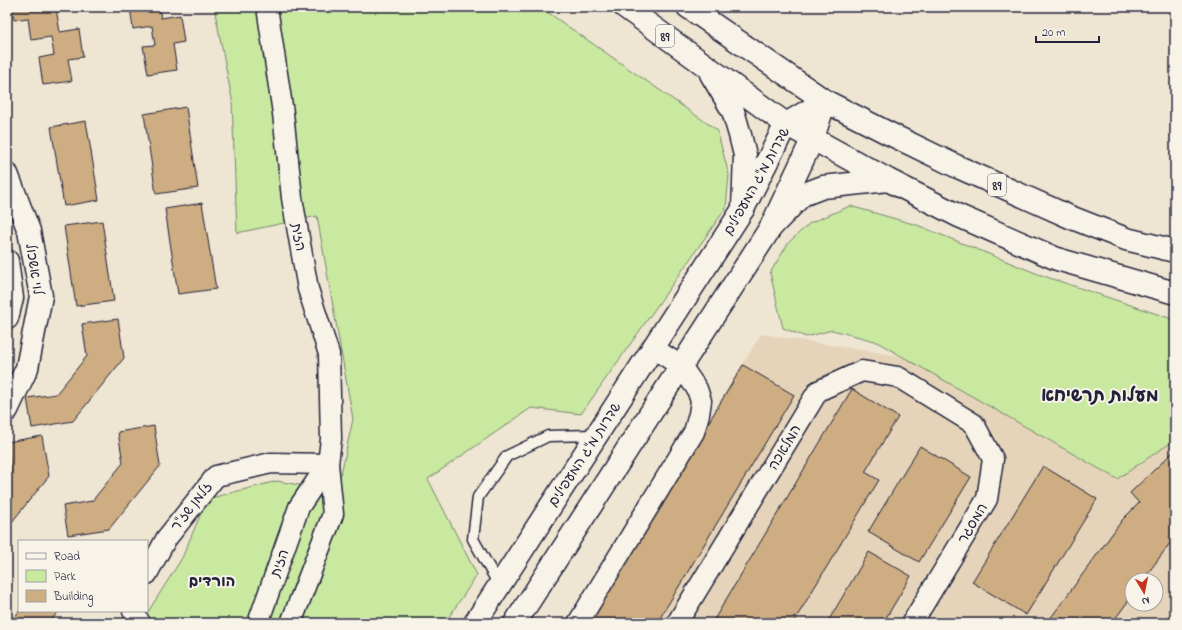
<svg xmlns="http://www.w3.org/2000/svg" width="1182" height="630" viewBox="0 0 1182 630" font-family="'Indie Flower','Playpen Sans Hebrew',sans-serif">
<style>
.built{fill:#e5d4ba;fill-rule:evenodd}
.green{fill:#c9e8a0;stroke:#76856e}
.building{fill:#cdad81;stroke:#22223b}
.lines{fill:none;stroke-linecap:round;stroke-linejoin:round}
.lane-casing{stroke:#22223b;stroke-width:13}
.street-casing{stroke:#22223b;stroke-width:23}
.secondary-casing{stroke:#22223b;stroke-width:25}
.highway-casing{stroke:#22223b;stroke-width:25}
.lane{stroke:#f7f3e8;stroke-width:10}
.street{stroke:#f7f3e8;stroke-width:20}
.secondary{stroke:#f7f3e8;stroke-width:22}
.highway{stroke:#f7f3e8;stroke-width:22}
.labels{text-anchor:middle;stroke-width:4;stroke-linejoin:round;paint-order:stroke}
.shield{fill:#f7f3e8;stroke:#62616f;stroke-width:1}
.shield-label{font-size:13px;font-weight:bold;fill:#22223b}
.street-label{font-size:14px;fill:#22223b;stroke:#f7f3e8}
.neighbourhood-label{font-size:15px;font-weight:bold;fill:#22223b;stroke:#f7f3e8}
.district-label{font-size:18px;font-weight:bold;fill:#22223b;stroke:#f7f3e8}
</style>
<rect width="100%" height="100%" fill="#efe5d3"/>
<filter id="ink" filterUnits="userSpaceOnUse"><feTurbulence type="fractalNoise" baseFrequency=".025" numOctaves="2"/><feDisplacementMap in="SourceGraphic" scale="8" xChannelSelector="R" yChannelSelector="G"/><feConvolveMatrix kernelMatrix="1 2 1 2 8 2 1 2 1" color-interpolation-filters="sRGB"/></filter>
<g filter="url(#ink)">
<!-- built -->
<path class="built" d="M761,334L1138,394L1175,402V623H584ZM1132,580H1156V604H1132Z"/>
<!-- green -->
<path class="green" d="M214,7H540L717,130L729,175L726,208L581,414L531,408L428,479L477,575L445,623H141L182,558L207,499L277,481L337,492L353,419L317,216L237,233L232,99Z
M850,206L917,225L1038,274L1175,320V440L1117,479L875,341L832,330L806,337L783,328L770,273L789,242L810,223Z"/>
<!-- building -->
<path class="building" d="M12,7H42L43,10L56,8L60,32L79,29L83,57L68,59L72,81L43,85L39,58L54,55L51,37L31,40L28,18L14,20Z
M130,7H159L161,18L180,15L184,42L173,44L177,70L148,74L143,46L155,45L152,26L133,29Z
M186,107L198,188L156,194L144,114Z
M86,121L99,200L64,206L51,127Z
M202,203L216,289L178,294L165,209Z
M102,221L114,301L76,306L64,226Z
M118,319L124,358L73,421L32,428L27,398L56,394L87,356L82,324Z
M743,365L794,395L657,623H588Z
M852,389L898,417L865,472L879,480L793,623H712Z
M154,426L160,466L109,529L68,535L63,506L92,501L123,463L118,432Z
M42,436L49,476L7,528V479L11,473L7,442Z
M920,446L971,477L919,562L868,532Z
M1175,450V541L1173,539L1143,580H1132V596L1112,623H1047L1123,519L1139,503L1130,493Z
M1043,466L1097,499L1026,615L972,582Z
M869,552L911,576L883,623H827Z
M19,611H59L49,623H7V618L15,617Z"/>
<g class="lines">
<!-- lane casing -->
<g class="lane-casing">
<path id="lane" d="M499,585L473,539L478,497L507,456L548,436L596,435"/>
</g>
<!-- street casing -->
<g class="street-casing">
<path id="street" d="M267,7L283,113L292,198L308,289L329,354L331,439L328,464L333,514L291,623
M147,574L166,539L216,476L271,463L328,464
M133,611L140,623
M258,623L299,507L328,464
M578,623L694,432L699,414L701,401L697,389L681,366L653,348
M677,623L818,391L862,371L898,377L974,424L993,459L987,499L912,623"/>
</g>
<!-- secondary casing -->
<g class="secondary-casing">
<path id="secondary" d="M7,174L29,231L41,296L27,368L7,410
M7,261L12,298L7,318
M475,623L743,209L786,124L825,101
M515,623L771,227L813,138L825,101"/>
</g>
<!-- highway casing -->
<g class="highway-casing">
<path id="highway" d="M625,7L786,124L888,180L959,216L1057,259L1175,293
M688,7L825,101L888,133L956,166L1070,217L1126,239L1175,251
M711,74L733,111L740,135L745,155L743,209
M771,227L802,195L823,187L888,180"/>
</g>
<!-- lane -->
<use href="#lane" class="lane"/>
<!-- street -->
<use href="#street" class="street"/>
<!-- secondary -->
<use href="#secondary" class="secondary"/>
<!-- highway -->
<use href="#highway" class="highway"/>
</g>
</g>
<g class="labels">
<!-- shield labels -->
<g class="shield">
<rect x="656" y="25" width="18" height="22" rx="3"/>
<rect x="988" y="174" width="18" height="22" rx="3"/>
</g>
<g class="shield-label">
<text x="665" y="41">89</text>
<text x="997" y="190">89</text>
</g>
<!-- street labels -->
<g class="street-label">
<text transform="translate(756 181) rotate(-61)" y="5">שדרות מ"ג המעפילים</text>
<text transform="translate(299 237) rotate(80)" y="5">הזית</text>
<text transform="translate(35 269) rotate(81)" y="5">לוי אשכול</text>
<text transform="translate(784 447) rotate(-59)" y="5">המלאכה</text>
<text transform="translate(584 454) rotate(-57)" y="5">שדרות מ"ג המעפילים</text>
<text transform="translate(191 506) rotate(-52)" y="5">זלמן שז"ר</text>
<text transform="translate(972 523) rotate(-59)" y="5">המסגר</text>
<text transform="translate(279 563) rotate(-70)" y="5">הזית</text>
</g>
<!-- neighbourhood labels -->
<g class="neighbourhood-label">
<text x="212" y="586">הורדים</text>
</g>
<!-- district labels -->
<g class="district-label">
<text x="1100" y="401">מעלות תרשיחא</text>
</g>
</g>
<!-- margin -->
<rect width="1182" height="630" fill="none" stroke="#f7f3e8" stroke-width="24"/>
<rect x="12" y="12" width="1158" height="606" fill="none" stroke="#22223b" stroke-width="1.5" filter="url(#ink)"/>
<!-- legend -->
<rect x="18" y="540" width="130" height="72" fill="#f7f3e8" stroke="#a29fa3"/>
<rect x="26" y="553" width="20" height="6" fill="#f7f3e8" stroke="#a29fa3"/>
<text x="54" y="560" font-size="12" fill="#22223b">Road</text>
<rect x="26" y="570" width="20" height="12" fill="#c9e8a0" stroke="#a29fa3"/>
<text x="54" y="580" font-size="12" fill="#22223b">Park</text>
<rect x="26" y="590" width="20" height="12" fill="#cdad81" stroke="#a29fa3"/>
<text x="54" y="600" font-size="12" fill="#22223b">Building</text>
<!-- north arrow -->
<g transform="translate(1144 592) rotate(170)"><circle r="19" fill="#f7f3e8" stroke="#a29fa3"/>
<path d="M0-3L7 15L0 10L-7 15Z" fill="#c8321e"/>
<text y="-6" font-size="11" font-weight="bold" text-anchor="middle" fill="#22223b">N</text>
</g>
<!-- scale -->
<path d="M1036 36v6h63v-6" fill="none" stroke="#22223b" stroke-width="2"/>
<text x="1042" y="36" font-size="12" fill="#22223b" stroke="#f7f3e8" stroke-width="3" paint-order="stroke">20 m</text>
</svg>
